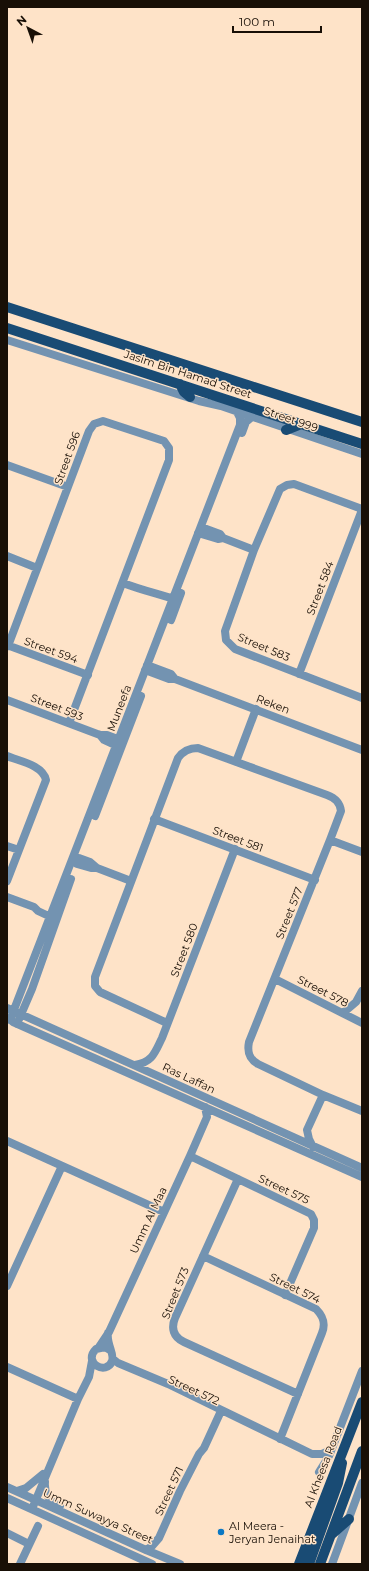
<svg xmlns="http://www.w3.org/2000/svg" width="369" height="1571" viewBox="0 0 369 1571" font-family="Montserrat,sans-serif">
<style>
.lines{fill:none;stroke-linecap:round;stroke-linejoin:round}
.minor{stroke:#7393b1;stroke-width:8}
.major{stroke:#194b74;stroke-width:10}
.poi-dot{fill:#0b78c3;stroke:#fee3c8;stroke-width:1.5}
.labels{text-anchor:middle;stroke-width:3;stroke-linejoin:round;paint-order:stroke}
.street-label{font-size:11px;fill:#180f06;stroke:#fee3c8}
.poi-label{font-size:11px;fill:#180f06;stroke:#fee3c8;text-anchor:start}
</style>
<rect width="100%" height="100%" fill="#fee3c8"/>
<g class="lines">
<!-- minor -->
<path class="minor" d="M7,340L199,401L221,406L362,454
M242,433L246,422L252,417
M7,465L68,487
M362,509L294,484L287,485L280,489L254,550L225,631L226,640L235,649L362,698
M201,527L220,534L223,538L254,550
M198,533L218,539L223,538
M7,556L37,568
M123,583C141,590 159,594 177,600
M171,620L181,593
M7,645L88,675
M8,646L89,431L94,424L103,421L164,441L169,448V460L69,723
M147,665L171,674L175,679
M145,670L169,679H175L362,750
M299,674L362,510
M7,700L100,735H107L123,741
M100,735L104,740L119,747
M7,756C19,761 43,765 46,780L7,881
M236,762L256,709
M95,816L141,696
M154,819L315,880
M330,840L362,852
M7,846L19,850
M79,858L90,862L97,868
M77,864L91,868H97L131,881
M7,897L34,907L38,911L55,919
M275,979L362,1023
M7,1008L362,1168
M343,1013L356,1002L362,991
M10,1020L240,425V418L237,412
M13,1022L362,1177
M167,1023L100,992L95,986V977L178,758C183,751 189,748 198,748L327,795C335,798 340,802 341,811L330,840L249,1042C247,1052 249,1059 258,1064L323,1095L362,1111
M17,1024L32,989L71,879
M135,1065C153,1062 155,1052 162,1038L235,849
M7,1141L164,1212
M313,1147L309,1139L307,1130L323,1095
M190,1156L311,1214L314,1220V1228L285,1295
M238,1179L175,1318C171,1328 173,1337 184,1342L298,1394
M203,1256L316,1309C323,1316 326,1323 322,1333L280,1439
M7,1286L62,1166
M108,1333C106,1344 115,1354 112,1361C107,1376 82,1363 96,1349L105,1347L110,1350
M99,1347L109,1332L190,1156L207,1117L205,1107
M113,1359L118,1363L168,1384L312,1454H322L331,1450
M7,1367L78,1399
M319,1472L329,1456L362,1371
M45,1482C44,1494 49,1501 60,1506
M7,1487L146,1550L180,1564
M17,1491L26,1488L43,1474
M7,1498L152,1564
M32,1509L78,1399L89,1377L92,1361
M7,1533L29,1544
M146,1550L152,1546L159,1538L180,1491L199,1454L204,1448L221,1411
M20,1564L38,1526
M332,1564L362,1483"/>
<!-- major -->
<path class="major" d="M7,307L362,422
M7,328L362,444
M180,384L184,392L190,397
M286,430L301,424
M332,1534L349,1519
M299,1564L362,1402
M309,1564L338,1483L342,1463
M320,1564L362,1451"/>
</g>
<!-- markers -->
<circle class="poi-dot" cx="221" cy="1532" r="4"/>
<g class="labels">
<!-- street labels -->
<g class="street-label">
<text transform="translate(188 374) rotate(18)" y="4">Jasim Bin Hamad Street</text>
<text transform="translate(291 419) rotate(19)" y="4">Street 999</text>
<text transform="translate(67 458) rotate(-70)" y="4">Street 596</text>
<text transform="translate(320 588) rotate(-69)" y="4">Street 584</text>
<text transform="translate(264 647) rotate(23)" y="4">Street 583</text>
<text transform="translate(51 650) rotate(20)" y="4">Street 594</text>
<text transform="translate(273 704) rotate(21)" y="4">Reken</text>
<text transform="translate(57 707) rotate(21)" y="4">Street 593</text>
<text transform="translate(119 708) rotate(-69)" y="4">Muneefa</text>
<text transform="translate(238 839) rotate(21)" y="4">Street 581</text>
<text transform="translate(289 913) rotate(-68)" y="4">Street 577</text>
<text transform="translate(184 950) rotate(-69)" y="4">Street 580</text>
<text transform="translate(323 991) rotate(27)" y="4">Street 578</text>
<text transform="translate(189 1078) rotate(25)" y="4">Ras Laffan</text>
<text transform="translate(284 1189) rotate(25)" y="4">Street 575</text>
<text transform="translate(148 1220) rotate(-65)" y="4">Umm Al Maa</text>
<text transform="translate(295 1288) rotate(26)" y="4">Street 574</text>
<text transform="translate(175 1293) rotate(-68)" y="4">Street 573</text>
<text transform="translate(194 1390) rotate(25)" y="4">Street 572</text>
<text transform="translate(323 1467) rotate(-69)" y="4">Al Kheesa Road</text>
<text transform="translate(169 1491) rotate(-65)" y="4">Street 571</text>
<text transform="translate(98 1516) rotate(24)" y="4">Umm Suwayya Street</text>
</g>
<!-- poi labels -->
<g class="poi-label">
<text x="229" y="1530">Al Meera -<tspan x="229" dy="13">Jeryan Jenaihat</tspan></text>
</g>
</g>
<!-- border -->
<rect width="369" height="1571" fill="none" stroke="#180f06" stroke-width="16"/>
<!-- north arrow -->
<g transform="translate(28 28) rotate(319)" stroke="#fee3c8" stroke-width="3" paint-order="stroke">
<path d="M0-3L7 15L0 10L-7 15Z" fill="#180f06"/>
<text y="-6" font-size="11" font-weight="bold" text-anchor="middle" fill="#180f06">N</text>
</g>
<!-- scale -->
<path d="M233 26v6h88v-6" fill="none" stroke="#180f06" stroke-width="2"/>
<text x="239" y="26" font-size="12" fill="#180f06" stroke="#fee3c8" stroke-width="3" paint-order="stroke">100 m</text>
</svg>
